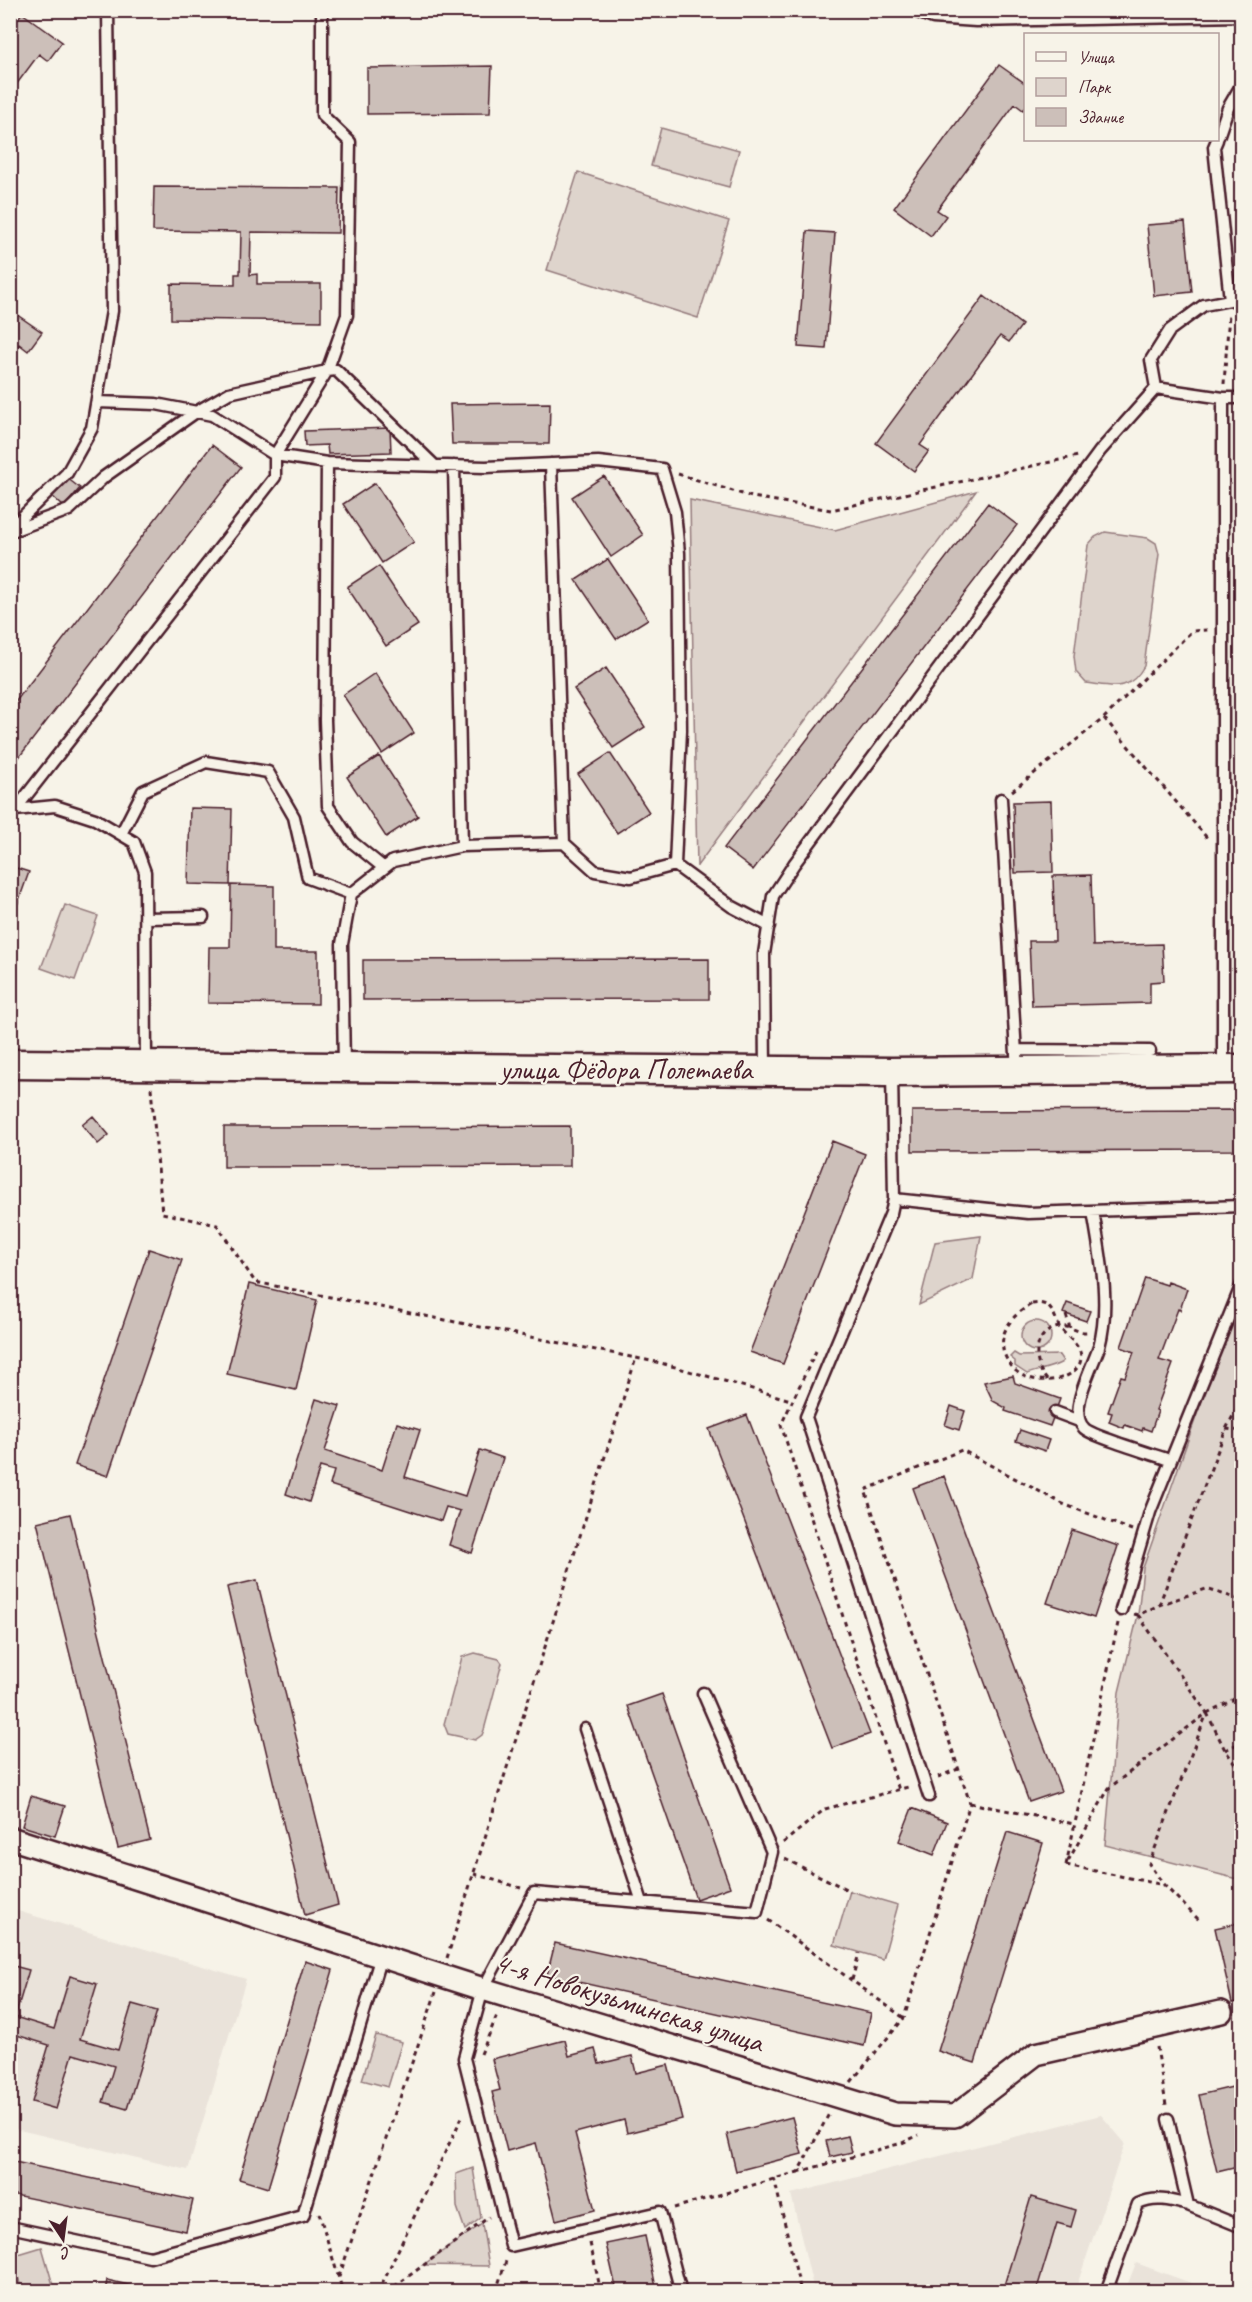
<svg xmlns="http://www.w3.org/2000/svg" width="1252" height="2302" viewBox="0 0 1252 2302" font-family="Caveat,sans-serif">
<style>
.built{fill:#eae3da}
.green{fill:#ded4cc;stroke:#947a7c;stroke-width:1.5}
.building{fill:#ccbfb9;stroke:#4a1f2b;stroke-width:1.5}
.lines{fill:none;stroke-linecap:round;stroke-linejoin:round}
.service-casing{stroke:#4a1f2b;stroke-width:15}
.minor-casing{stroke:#4a1f2b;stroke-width:26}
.secondary-casing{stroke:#4a1f2b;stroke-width:33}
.path{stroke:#4a1f2b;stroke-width:3;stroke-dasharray:4.5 4.5;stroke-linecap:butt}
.service{stroke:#f7f3e8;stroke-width:10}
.minor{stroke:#f7f3e8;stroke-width:21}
.secondary{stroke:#f7f3e8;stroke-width:28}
.labels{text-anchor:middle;stroke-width:4.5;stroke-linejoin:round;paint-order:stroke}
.street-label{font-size:30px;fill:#4a1f2b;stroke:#f7f3e8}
</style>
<rect width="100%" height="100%" fill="#f7f3e8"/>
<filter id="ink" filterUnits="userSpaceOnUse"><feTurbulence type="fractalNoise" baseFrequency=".0167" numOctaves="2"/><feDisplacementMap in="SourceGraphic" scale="12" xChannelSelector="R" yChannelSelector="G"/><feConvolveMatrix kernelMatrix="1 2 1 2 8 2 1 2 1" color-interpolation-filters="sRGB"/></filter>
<g filter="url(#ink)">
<!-- built -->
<path class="built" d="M11,1909L246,1979L188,2170L11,2128Z
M1101,2115L1125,2143L1075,2291H814L791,2194Z
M1136,2263L1213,2291H1125Z"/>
<!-- green -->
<path class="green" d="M661,128L739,150L729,187L651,166Z
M578,172L729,221L698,318L547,270Z
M976,491L697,866V867L690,500L835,530Z
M1105,532L1148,538L1156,543L1159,554L1144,666C1129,693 1113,686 1086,683L1076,672L1074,656L1088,545L1095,537Z
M65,905L98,916L75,980L41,968Z
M981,1236L973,1279L919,1305L935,1242Z
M1241,1289V1880L1105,1845L1119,1692L1138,1615L1143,1568Z
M1021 1336a15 15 0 1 1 30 0a15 15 0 1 1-30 0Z
M1014,1353L1019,1356L1059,1355L1063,1361C1060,1366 1034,1371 1027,1374L1015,1366V1361L1010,1357Z
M475,1653L499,1659L502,1663L484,1730L482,1735L475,1740L448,1734L444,1724L462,1657Z
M850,1891L898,1905L883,1959L834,1945Z
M376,2035L402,2042L388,2087L362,2080Z
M473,2168L481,2218L465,2230L457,2207L456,2174Z
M482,2224L489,2266L423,2265Z
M42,2247L53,2285L22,2291L12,2256Z"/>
<!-- building -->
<path class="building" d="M22,13L62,42L48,61L39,54L10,93V29Z
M999,65L1026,84V107L1023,110L1015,104L937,210L946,216L931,236L894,208Z
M492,66L490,113L367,114V68Z
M154,187L339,188L338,233L251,232L250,275L257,274V284H321V321L171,319V284L235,285V274H240L241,232L153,231Z
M1185,222L1192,292L1154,296L1147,225Z
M807,231L835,233L826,349L798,347Z
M984,296L1022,325L1009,342L1000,336L920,445L929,451L914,471L876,443Z
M10,310L42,332L28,351L19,344L10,356Z
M550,403L549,444H452L450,404Z
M390,428L391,452L328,454L327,445L305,446L304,431Z
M212,445L241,467L10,769V709Z
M604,476L643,535L611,557L572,497Z
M67,478L80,488L64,507L52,496Z
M375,483L414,542L382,563L343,504Z
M988,503L1017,525L753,870L724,848Z
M608,559L648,619L616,639L576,580Z
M379,566L418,625L386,646L347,587Z
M606,668L645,727L613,748L574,689Z
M375,673L414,733L382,754L343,695Z
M610,753L649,812L617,833L578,774Z
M379,756L418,816L386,837L347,777Z
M1051,801L1053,872L1015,873L1013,802Z
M190,808L232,809L230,885L188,884Z
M10,866L29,872L10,925Z
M1091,875L1093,946L1162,944L1164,981L1150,982V1003L1032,1006L1029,941H1055L1053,876Z
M231,885L274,886V951H318V1004L208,1003L209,947H230Z
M709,959V999L363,1000V960Z
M1242,1110V1150L912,1151V1111Z
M93,1116L109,1135L98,1144L82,1125Z
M570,1126V1166L224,1167V1127Z
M832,1141L865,1154L783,1364L750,1352Z
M149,1249L182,1260L108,1476L75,1465Z
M1145,1278L1167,1285L1168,1282L1187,1289L1180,1310L1178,1309L1159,1360L1173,1364L1156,1410L1158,1411L1151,1431L1143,1428L1142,1431L1125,1425L1124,1428L1109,1422L1112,1413L1108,1412L1121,1376L1125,1377L1134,1352L1121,1347Z
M249,1284L317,1300L296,1390L227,1374Z
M1067,1303L1090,1311L1086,1321L1063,1313Z
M1013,1376L1015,1383L1060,1399L1050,1426L1005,1411L1006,1408L993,1401L984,1382Z
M316,1399L340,1406L325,1451L382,1470L397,1423L420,1430L405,1477L465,1496L480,1450L503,1458L472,1553L449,1545L460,1511L446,1507L441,1521L330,1485L334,1471L320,1467L309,1502L286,1494Z
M951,1406L965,1411L959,1430L945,1425Z
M747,1415L870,1734L832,1748L709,1429Z
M1020,1430L1049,1440L1045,1451L1016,1441Z
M944,1476L1061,1791L1029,1802L913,1488Z
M70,1514L150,1840L118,1848L37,1522Z
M1072,1530L1118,1546L1094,1618L1047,1603Z
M257,1580L338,1905L305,1915L227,1587Z
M662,1694L730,1887L696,1899L628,1706Z
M31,1796L65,1806L55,1836L22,1826Z
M912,1808L947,1822L934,1855L899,1841Z
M1007,1832L1043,1843L975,2063L938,2051Z
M1242,1922V2001L1232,2003L1215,1928Z
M555,1943L871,2013L864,2046L547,1975Z
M305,1961L333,1970L268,2188L239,2179Z
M10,1965L29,1970L15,2017L54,2029L70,1976L97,1984L80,2039L118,2050L132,2004L157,2011L127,2109L103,2102L114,2066L73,2054L56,2109L32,2102L49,2045L10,2033Z
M565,2040L569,2056L595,2049L599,2064L632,2056L636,2073L668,2065L682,2119L627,2133L624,2120L575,2133L595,2210L556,2220L536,2143L507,2151L492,2092L500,2090L492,2059Z
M1241,2085L1242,2166L1217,2172L1199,2095Z
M792,2117L802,2154L736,2171L727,2134Z
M848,2136L852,2152L830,2157L826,2141Z
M10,2161L193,2200L186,2231L10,2194Z
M1031,2197L1076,2210L1071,2227L1057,2223L1036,2292H1002Z
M645,2236L657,2292H617L606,2244Z
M107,2280L158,2292H105Z"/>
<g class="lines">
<!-- service casing -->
<g class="service-casing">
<path id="service" d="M912,10L933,18L976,21L1242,16
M1218,137L1228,108L1242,84
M1156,388L1151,360L1170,330L1204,305L1230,300L1214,147L1217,140
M97,402L156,404L212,415L275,455L327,463L486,467L598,462L662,469L675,512L679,553L681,730L675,865
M327,463L325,720L328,806L352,842L384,868
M551,464L564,843
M454,466L462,846
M10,529L67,473L92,428L112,311L108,10
M12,531L69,510L104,477L196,412L229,393L327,371L336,370L435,466
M1001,799L1017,1071
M121,834L143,791L206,762L268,772L294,817L308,878L351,894
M145,918L203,917
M1016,1050L1150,1051
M146,1065L145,872L134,842L95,819L55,806L15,810L275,477V455L327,371L347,315L350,142L322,115V10
M344,1066L342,944L351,894L393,861L462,846L564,843L595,871L631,877L675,865L731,906L769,926
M765,1070L764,954L773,896L794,864L1100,451L1156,388L1223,398H1242
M1223,1070V398
M892,1072L894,1199L1028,1213L1242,1206
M894,1199L891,1213L806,1417L929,1796
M1093,1211C1100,1254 1111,1303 1099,1347C1093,1366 1067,1412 1084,1428C1091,1436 1155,1455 1169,1460
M1055,1412L1079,1421
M1121,1610L1150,1512L1242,1284
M585,1729L642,1902
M1168,2119L1188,2205L1242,2227
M10,2227L150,2257L303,2216L381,1956
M681,2292L660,2212L511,2246L464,2058L483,1989L534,1893L757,1912L772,1852L703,1693
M1106,2292L1138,2204C1155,2196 1170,2200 1188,2205"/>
</g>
<!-- minor casing -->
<g class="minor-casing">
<path id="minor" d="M10,1838L483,1989L895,2114L955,2116L1036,2054L1221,2012"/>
</g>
<!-- secondary casing -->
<g class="secondary-casing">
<path id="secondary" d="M10,1064L892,1072L1242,1069"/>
</g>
<!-- path -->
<path class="path" d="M1224,384L1229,313
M678,474L752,497L831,510L1078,456
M1104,718L1208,839
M1012,791L1104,718L1192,631L1208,630
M151,1088L162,1213L217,1225L255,1282L661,1363L791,1400
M1032,1304C1037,1303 1041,1303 1046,1305C1054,1310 1056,1321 1060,1328C1065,1335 1071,1338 1076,1345C1091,1364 1069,1379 1051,1380C1039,1381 1025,1379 1016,1371C990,1346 1005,1318 1032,1304Z
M1066,1315L1070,1328
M816,1351L781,1425L899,1790
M1047,1380C1032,1363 1032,1332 1059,1327C1070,1325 1077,1333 1087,1332
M1226,1429L1242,1431
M1159,1605L1226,1429L1242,1399
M1134,1614L1138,1615L1159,1605L1206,1589L1242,1600
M1138,1615L1207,1713L1149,1864L1164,1885
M1242,1631L1238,1696L1242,1701
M1207,1713L1225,1750L1242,1773
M1225,1750L1242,1742
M938,1777L958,1769
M970,1803L1074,1824
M783,1843L825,1809L912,1786
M785,1859L850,1891
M1068,1861L1109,1788L1207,1713L1242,1695
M1066,1865L1118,1623
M1066,1865L1164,1885L1199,1920
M474,1874L521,1888
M768,1920L904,2018
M447,1958L636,1358
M852,1980L859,1953
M1157,2047L1166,2105
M481,2054L498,2013
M851,2082L904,2018L970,1803L865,1490L962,1450L1063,1504L1132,1530
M798,2172L902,2143L919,2135
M774,2178L801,2292
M674,2208L798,2172L830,2112
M319,2213L343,2292
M590,2243L601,2292
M339,2277L436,1992
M378,2292L463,2115
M387,2292L489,2217
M476,2292L497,2288L507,2258"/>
<!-- service -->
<use href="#service" class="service"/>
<!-- minor -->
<use href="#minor" class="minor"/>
<!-- secondary -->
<use href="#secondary" class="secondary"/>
</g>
</g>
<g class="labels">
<!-- street labels -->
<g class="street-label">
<text x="626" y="1079">улица Фёдора Полетаева</text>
<text transform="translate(629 2002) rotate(17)" y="10">4-я Новокузьминская улица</text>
</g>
</g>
<!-- margin -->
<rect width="1252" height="2302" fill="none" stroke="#f7f3e8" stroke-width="36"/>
<rect x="18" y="18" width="1216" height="2266" fill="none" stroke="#4a1f2b" stroke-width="2" filter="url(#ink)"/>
<!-- legend -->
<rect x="1024" y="33" width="195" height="108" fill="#f7f3e8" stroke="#b29e9c" stroke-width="1.5"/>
<rect x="1036" y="52" width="30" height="9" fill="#f7f3e8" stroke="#b29e9c" stroke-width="1.5"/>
<text x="1078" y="63" font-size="18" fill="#4a1f2b">Улица</text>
<rect x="1036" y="78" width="30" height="18" fill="#ded4cc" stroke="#b29e9c" stroke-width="1.5"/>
<text x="1078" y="93" font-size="18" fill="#4a1f2b">Парк</text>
<rect x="1036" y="108" width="30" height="18" fill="#ccbfb9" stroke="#b29e9c" stroke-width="1.5"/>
<text x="1078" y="123" font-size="18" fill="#4a1f2b">Здание</text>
<!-- north arrow -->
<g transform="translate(63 2239) rotate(167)" stroke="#f7f3e8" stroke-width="4.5" paint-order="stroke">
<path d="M0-4.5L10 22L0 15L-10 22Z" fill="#4a1f2b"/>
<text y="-9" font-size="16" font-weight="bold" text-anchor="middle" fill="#4a1f2b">С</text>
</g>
</svg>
